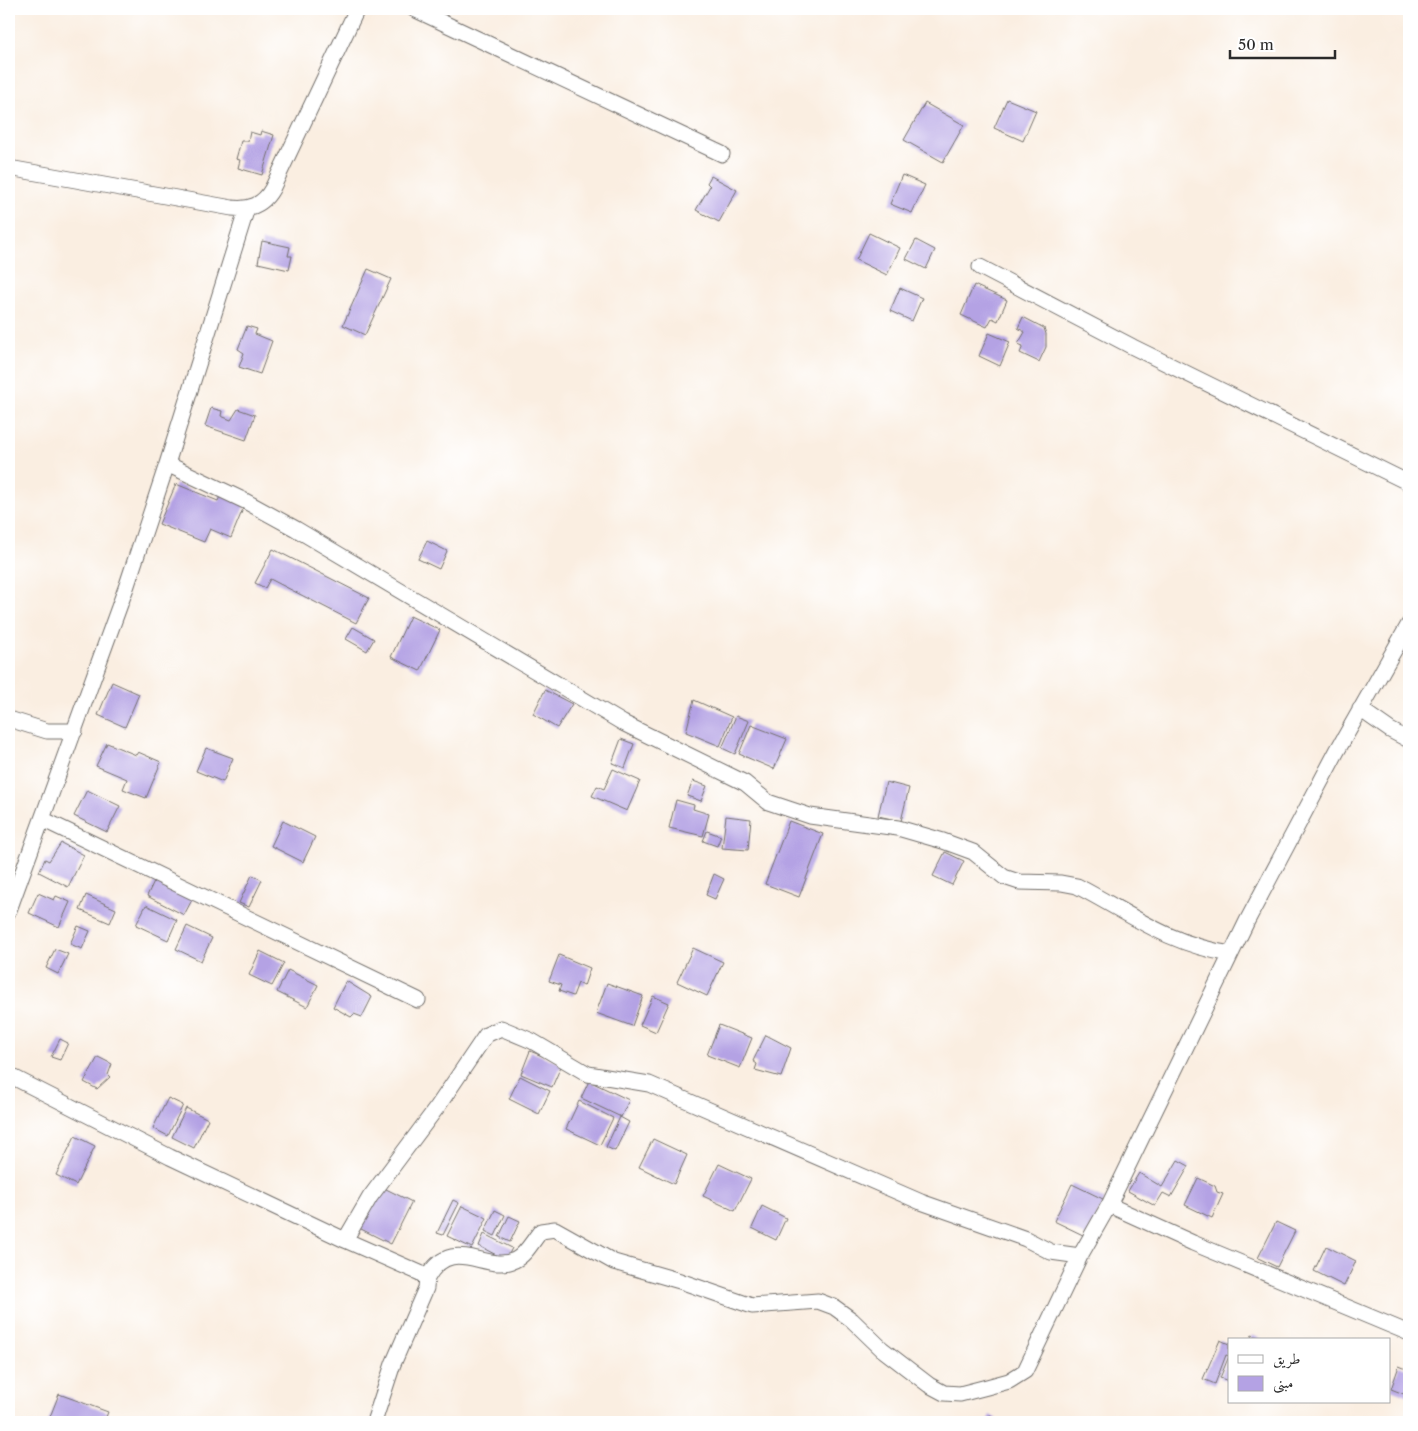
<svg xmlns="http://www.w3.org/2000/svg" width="1418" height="1431" viewBox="0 0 1418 1431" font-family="'Libre Caslon Text',Amiri,serif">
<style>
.building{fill:#b4a2e4}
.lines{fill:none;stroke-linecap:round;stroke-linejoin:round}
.street-casing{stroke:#736f6b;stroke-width:17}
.street{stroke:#fff;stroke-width:15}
</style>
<rect width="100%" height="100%" fill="#fff"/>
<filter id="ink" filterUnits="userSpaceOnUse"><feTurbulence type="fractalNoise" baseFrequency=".02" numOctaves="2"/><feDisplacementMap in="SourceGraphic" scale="10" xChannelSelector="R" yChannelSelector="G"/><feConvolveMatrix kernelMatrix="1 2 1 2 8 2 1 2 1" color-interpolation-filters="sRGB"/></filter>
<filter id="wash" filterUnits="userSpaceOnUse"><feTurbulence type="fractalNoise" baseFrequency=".0096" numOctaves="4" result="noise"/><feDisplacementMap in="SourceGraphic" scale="20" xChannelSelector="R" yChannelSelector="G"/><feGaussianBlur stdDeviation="1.12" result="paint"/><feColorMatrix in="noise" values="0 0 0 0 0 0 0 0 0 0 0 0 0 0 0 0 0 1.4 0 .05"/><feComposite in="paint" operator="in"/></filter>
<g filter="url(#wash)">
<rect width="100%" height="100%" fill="#faeee1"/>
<g id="blocks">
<!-- building -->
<path class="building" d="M1007,99L1036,111L1023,141L994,128Z
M925,103L964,125L943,162L904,140Z
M261,131L274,135L262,175L238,168L240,160L236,159L241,141H248L250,132L260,135Z
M902,175L925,185L912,213L890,204Z
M711,176L737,190L719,222L696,210L710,186L707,183Z
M869,233L900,248L887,275L856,260Z
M916,240L935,250L926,269L906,259Z
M262,241L290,247L288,256H292L289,270L258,263Z
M368,269L391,279L365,335L343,325Z
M974,285L1007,300L998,321L992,318L987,327L961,315Z
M900,288L922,298L912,321L890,311Z
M1023,317L1044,328L1046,334V347L1039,362L1020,353L1023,346L1018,344L1025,332L1018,328Z
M247,326L257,329L255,334L272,341L260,374L239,367L244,353L238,349Z
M989,333L1010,342L1000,366L979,356Z
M211,408L222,411L221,416L231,420L238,409L255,415L246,440L205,426Z
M176,484L218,501L221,494L245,504L231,538L210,529L204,542L159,524Z
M427,541L447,551L439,569L418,559Z
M273,549L369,598L356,623L270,579L265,588L255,583Z
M410,616L440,630L420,671L391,657Z
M353,627L374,639L367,651L346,639Z
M112,682L139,694L125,727L98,715Z
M545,690L572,704L557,728L533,714Z
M694,700L732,717L720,746L686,732Z
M736,716L749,721L735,754L722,748Z
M751,725L787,739L774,769L739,754Z
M621,739L634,744L625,768L612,763Z
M107,743L136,755L138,752L161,762L146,798L123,789L127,779L96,766Z
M206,748L233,758L223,782L196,771Z
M613,769L640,781L627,811L592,796L597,786L604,789Z
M693,781L707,786L701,801L687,796Z
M886,782L909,788L901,821L878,816Z
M87,790L120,806L107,832L74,816Z
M676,800L694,805L693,809L709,814L703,836L669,828Z
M726,816L751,819L748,850L722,848Z
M283,821L315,837L303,862L271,846Z
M789,821L823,834L799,897L765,884Z
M707,831L721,836L717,846L703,841Z
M61,843L84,855L68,887L39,872L45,859L49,861Z
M945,852L964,861L952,885L933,876Z
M714,874L724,879L715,899L706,895Z
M252,875L262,880L249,907L239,903Z
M155,879L193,898L184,915L147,896Z
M38,893L54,900L56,896L70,902L59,927L29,913Z
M86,895L116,909L110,923L80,910Z
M146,905L177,920L168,940L136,925Z
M78,926L90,931L82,949L70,944Z
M187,926L212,938L201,961L176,949Z
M693,948L723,962L707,996L677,982Z
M55,949L68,954L58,974L46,968Z
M260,951L284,963L272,986L249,975Z
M559,955L590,968L584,986L578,983L573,996L559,991L561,985L549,981Z
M288,970L318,985L307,1007L277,992Z
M346,981L372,997L362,1017L354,1014L351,1017L333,1007Z
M607,983L643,996L632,1026L596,1013Z
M653,996L669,1003L656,1032L640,1025Z
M719,1025L752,1038L740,1068L707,1055Z
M766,1035L791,1048L781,1077L755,1070L757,1064L753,1061Z
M60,1039L68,1043L60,1060L51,1057Z
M530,1051L562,1064L552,1087L521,1074Z
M98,1057L112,1064L108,1075L110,1077L97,1089L84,1082Z
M520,1076L550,1091L539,1114L509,1099Z
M589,1081L629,1100L621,1117L581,1098Z
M168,1098L183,1105L168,1136L153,1128Z
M579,1101L613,1118L600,1145L566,1129Z
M186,1108L208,1119L194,1148L172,1137Z
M620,1117L629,1122L615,1151L606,1147Z
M75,1136L95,1146L76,1185L56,1175Z
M653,1139L687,1155L674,1184L639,1167Z
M1178,1160L1189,1166L1171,1197L1163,1193L1155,1206L1128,1191L1139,1173L1162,1187Z
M719,1164L751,1179L735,1211L703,1196Z
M1198,1178L1215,1186L1217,1192L1223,1194L1212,1218L1185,1205Z
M1072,1184L1105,1200L1087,1237L1054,1221Z
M380,1186L412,1202L391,1244L359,1228Z
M453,1200L459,1203L443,1235L437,1233Z
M462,1206L487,1218L472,1248L447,1236Z
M762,1206L786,1218L776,1240L752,1228Z
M495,1210L505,1215L495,1236L485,1231Z
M509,1216L520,1221L510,1242L499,1237Z
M1276,1222L1295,1231L1277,1267L1258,1258Z
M484,1234L512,1248L506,1260L479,1246Z
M1326,1246L1356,1261L1344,1286L1314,1271Z
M1252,1335L1263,1340H1250Z
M1220,1340L1229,1344V1381L1220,1378L1229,1356L1226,1355L1215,1384L1203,1379Z
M1399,1366L1409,1370V1396L1391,1389Z
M59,1394L108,1412L104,1422H48Z
M990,1415L997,1419L995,1422H987Z"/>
</g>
</g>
<g filter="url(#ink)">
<use href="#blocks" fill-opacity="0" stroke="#736f6b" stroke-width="1"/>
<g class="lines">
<!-- street casing -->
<g class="street-casing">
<path id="street" d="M414,9L722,154
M9,168L232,208C250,210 263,205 272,189L357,9
M980,267L1133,347L1409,483
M167,464L245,501L296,529L623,723L745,783L768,802L810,816L898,828L943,841L973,852L1004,877L1019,882L1061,883L1077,886C1131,914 1168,944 1231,954
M1360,709L1390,730L1409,740
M9,719L47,731H75
M42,819L418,1000
M9,910L127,585L167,464L247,208
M9,1075L170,1157L345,1240
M1109,1205L1193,1243L1409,1333
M427,1278C452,1233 486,1274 515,1260C526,1255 533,1240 541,1231L555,1229L614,1262L680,1281L752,1306L818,1301L834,1307L852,1320L882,1349L929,1385L944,1393L960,1394L987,1387L1009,1381L1025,1371L1080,1256
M374,1422L393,1364L426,1288L427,1278L420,1273L345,1240L370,1197L438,1106L486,1035L501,1028L532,1041L588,1074L649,1084L921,1202L1026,1239L1051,1252L1080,1256L1109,1205L1247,921L1337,751L1409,624"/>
</g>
<!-- street -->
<use href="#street" class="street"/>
</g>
</g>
<!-- margin -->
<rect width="1418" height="1431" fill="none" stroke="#fff" stroke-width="30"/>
<!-- legend -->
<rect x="1228" y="1338" width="162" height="65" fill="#ffffff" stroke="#aaaaaa"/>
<rect x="1238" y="1355" width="25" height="8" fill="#ffffff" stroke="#aaaaaa"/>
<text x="1273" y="1364" font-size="15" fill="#2b2b2b">طريق</text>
<rect x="1238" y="1376" width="25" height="15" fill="#b4a2e4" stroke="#aaaaaa"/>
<text x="1273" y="1388" font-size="15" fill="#2b2b2b">مبنى</text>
<!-- scale -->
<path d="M1230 50v8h105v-8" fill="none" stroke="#2b2b2b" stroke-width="2.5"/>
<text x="1238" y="50" font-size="15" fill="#2b2b2b" stroke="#ffffff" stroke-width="4" paint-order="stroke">50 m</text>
</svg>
